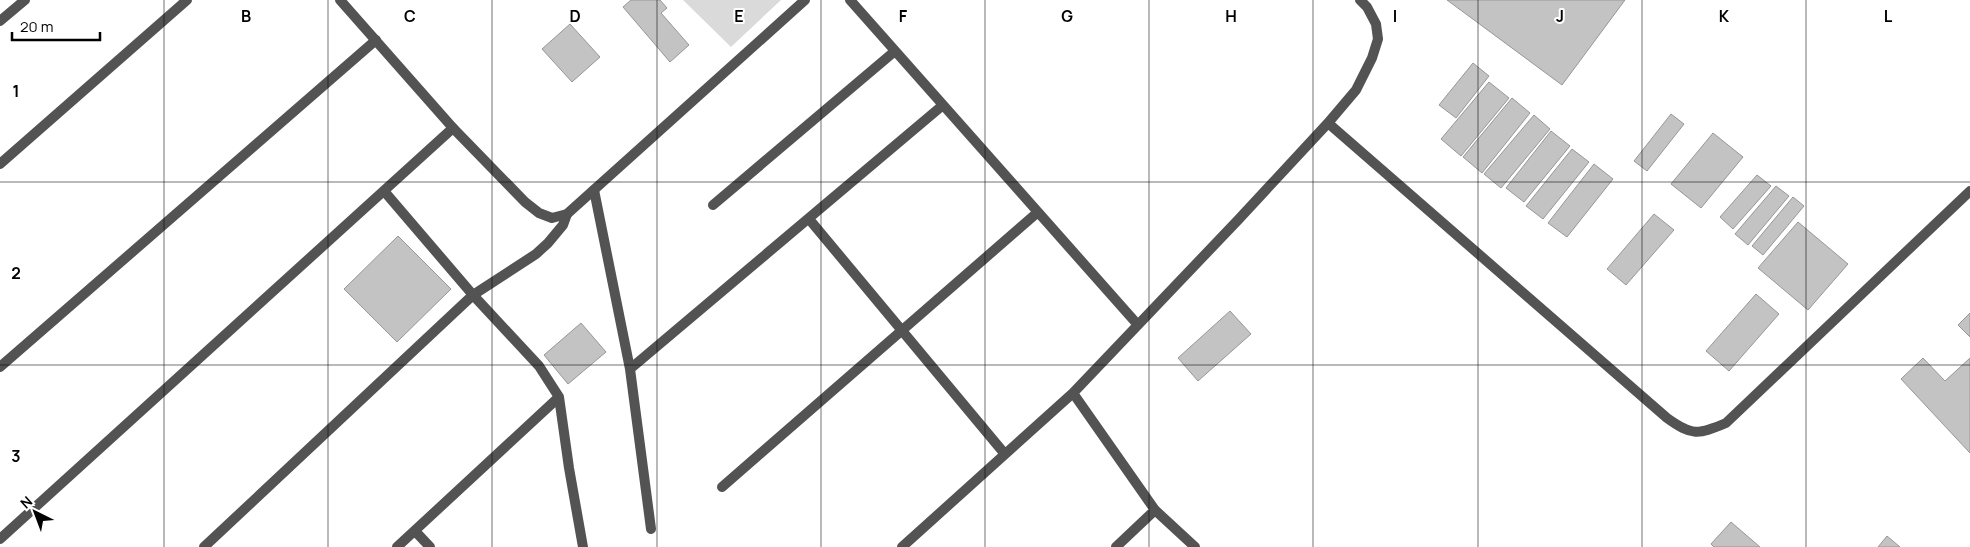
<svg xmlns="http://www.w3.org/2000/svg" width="1970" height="547" viewBox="0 0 1970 547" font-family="Manrope,sans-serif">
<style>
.green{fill:#dadada}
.building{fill:#c3c3c3;stroke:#979797}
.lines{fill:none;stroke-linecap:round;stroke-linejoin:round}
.minor{stroke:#535353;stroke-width:10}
.tertiary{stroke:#535353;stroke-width:10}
.grid{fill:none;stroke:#000;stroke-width:1;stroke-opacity:0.55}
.grid-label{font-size:16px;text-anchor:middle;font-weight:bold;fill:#000;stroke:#fff;stroke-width:4;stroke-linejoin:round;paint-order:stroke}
</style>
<rect width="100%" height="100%" fill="#fff"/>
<!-- green -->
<path class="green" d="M683,0H781L731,47Z"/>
<!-- building -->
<path class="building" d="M631,0H660L667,8L661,13L689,45L670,62L623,7Z
M1447,0H1625L1562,85Z
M570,24L600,57L572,82L542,49Z
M1473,63L1489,76L1456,118L1439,105Z
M1489,82L1509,98L1461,156L1441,139Z
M1512,98L1530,113L1482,173L1463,157Z
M1671,114L1684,124L1647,171L1634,161Z
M1534,115L1550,129L1501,188L1484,174Z
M1551,131L1570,146L1524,202L1506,188Z
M1713,133L1743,157L1701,208L1671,184Z
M1572,149L1589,162L1543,219L1526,206Z
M1594,164L1613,179L1567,237L1548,223Z
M1757,175L1771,186L1733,229L1720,217Z
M1776,186L1789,196L1748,245L1735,234Z
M1793,197L1804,206L1763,255L1752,246Z
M1654,214L1674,230L1626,285L1607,269Z
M1798,222L1848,264L1808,310L1758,268Z
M398,236L451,289L397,342L344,289Z
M1756,294L1779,314L1729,371L1706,351Z
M1230,311L1251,334L1198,381L1178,358Z
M1970,313V337L1958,325Z
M581,323L606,352L568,384L544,355Z
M1923,358L1945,381L1970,358V453L1901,379Z
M1731,522L1760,547H1714L1711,544Z
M1887,536L1900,547H1878Z"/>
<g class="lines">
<!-- minor -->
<path class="minor" d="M850,0L1138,325
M0,21L25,0
M1328,123L1667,418C1692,436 1698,435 1726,423L1970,191
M0,164L187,0
M594,190L630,369L651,529
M384,191L473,295L539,366L559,397L569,468L583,547
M713,205L895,51
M809,219L1004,453
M0,367L376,40
M630,369L943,105
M1073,393L1155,510L1195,547
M722,487L1038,212
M415,531L430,547
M0,539L453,128
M204,547L473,295L536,254L548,243L563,225L567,214
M397,547L559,397
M902,547L1073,393L1238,220L1328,123L1356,90L1372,58L1378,39L1376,24L1367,7L1360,0
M1116,547L1155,510"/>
<!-- tertiary -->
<path class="tertiary" d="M340,0L453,128L525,202L539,213L552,218L567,214L805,0"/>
</g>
<!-- grid -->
<path class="grid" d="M164,0V547M328,0V547M492,0V547M657,0V547M821,0V547M985,0V547M1149,0V547M1313,0V547M1478,0V547M1642,0V547M1806,0V547M0,182H1970M0,365H1970"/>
<g class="grid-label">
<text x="246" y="22">B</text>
<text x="410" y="22">C</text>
<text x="575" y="22">D</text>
<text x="739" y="22">E</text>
<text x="903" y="22">F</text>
<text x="1067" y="22">G</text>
<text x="1231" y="22">H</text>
<text x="1395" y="22">I</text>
<text x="1560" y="22">J</text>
<text x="1724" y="22">K</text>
<text x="1888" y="22">L</text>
<text x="16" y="97">1</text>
<text x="16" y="279">2</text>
<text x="16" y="462">3</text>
</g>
<!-- north arrow -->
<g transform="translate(35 512) rotate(318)" stroke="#ffffff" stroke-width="4" paint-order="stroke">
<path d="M0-4L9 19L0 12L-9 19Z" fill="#000000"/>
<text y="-8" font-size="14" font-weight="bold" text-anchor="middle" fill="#000000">N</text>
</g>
<!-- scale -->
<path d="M12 32v8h88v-8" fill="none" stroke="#000000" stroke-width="2.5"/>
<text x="20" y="32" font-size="15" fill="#000000" stroke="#ffffff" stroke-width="4" paint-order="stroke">20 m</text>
</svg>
